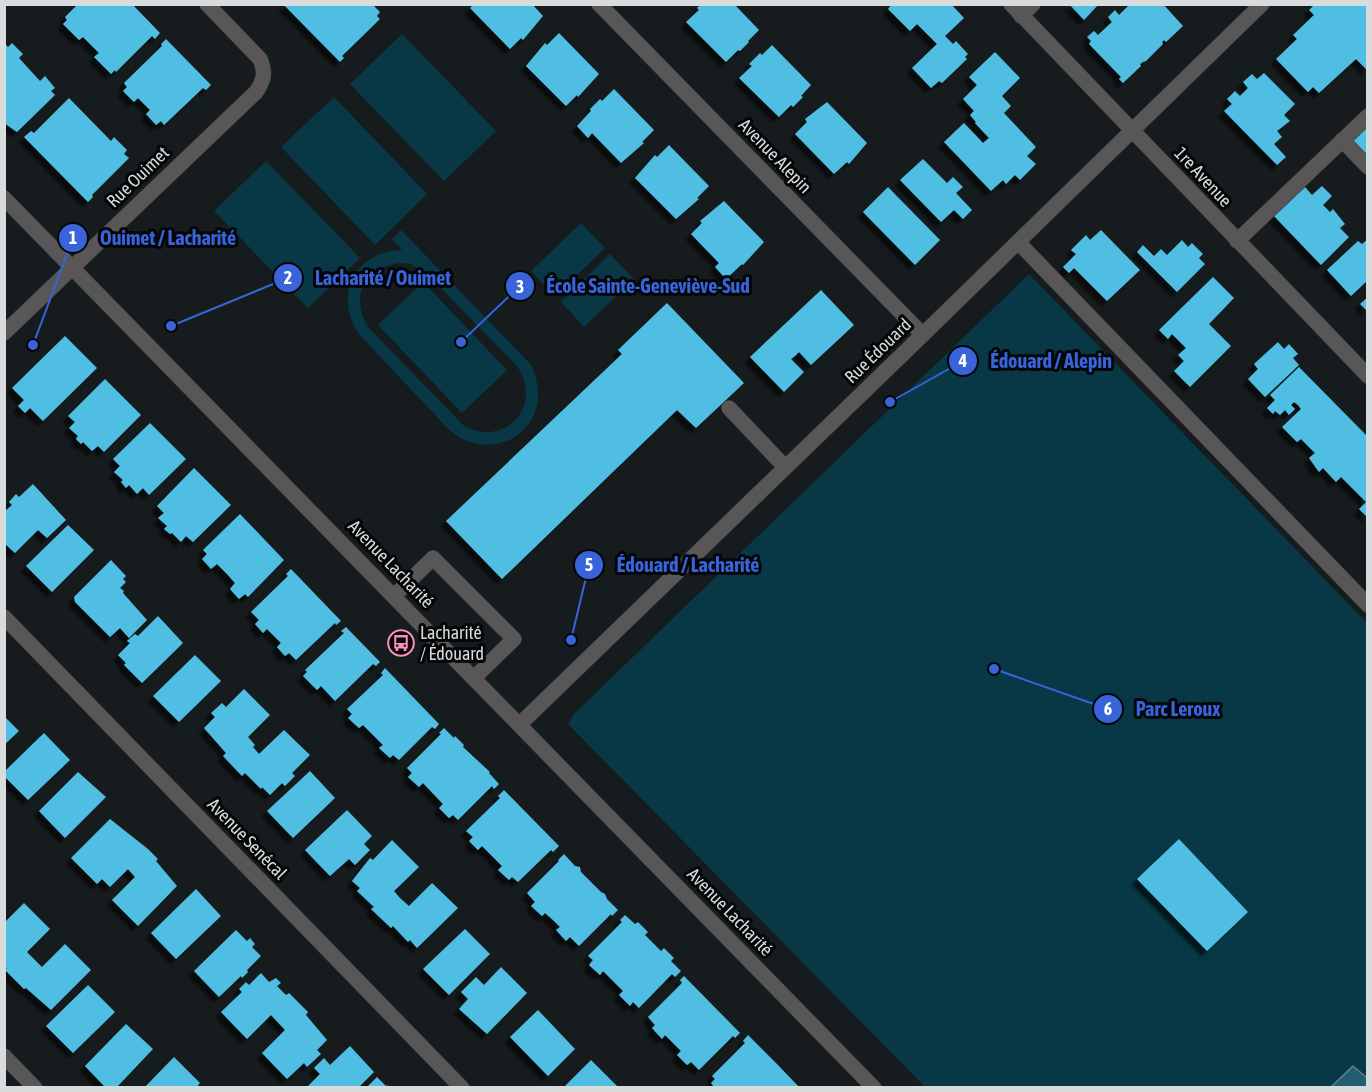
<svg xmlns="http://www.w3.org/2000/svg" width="1372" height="1092" viewBox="0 0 1372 1092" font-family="'Asap Condensed',sans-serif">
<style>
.green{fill:#083846;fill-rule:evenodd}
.water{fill:#225d70;stroke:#598391;stroke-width:1.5}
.building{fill:#4fbee2;filter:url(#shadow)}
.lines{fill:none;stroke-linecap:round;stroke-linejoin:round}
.service-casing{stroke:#313739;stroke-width:16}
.minor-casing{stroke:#313739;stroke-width:16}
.service{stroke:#595657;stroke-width:15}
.minor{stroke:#595657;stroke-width:15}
.labels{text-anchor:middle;stroke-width:6;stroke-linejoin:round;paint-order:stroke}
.street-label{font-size:18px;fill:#d8dcdd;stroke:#040607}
.poi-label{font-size:18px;fill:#d8dcdd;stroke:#040607;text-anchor:start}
.leader{fill:none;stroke:#3963d9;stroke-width:2}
.callout-dot{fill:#3963d9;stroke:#040607;stroke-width:2}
.mark-label{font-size:18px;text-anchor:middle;font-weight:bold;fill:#fff}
.callout-label{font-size:20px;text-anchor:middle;font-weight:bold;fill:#3963d9;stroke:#040607;stroke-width:6;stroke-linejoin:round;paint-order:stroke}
</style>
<defs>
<filter id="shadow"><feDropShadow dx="-5.5" dy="5.5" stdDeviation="1.5" flood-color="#0009"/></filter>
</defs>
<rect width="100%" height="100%" fill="#161c1e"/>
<!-- green -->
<path class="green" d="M402,34L496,131L444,181L350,84Z
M334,97L427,194L375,245L281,147Z
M266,161L360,258L308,308L214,211Z
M581,223L605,248L555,296L531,271Z
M401,230L532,366C540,387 542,408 526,427C511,446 480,450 459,437C446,429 436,415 426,405C403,381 381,358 359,334C333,295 355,251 402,250L392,239ZM401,263L410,264L427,274L517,366C544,405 506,448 464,426L368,327C349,295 365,266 401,263Z
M610,254L634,279L584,327L561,302Z
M1029,274L1367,623V1087H925L568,724L574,714Z
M423,282L507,370L462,413L378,325Z"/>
<!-- water -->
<path class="water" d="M1353,1066L1367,1078V1087H1331Z"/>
<!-- building -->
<path class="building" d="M78,4H132L160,33L155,39L152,36L116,72L115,70L111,74L94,57L99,53L83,37L79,40L63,24L67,20L65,17Z
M283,4H372L380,12L377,16L380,19L342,56L344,58L340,62Z
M474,4H532L543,16L523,40L521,38L510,49L470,8Z
M701,4H734L759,30L748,41L749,42L740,51L738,50L726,62L686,22L699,10L697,8Z
M892,4H951L964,18L945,36L953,44L956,41L968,54L965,57L967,59L942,83L939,81L931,88L912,68L937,44L917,24L910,31L888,9Z
M1069,4H1099L1084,20Z
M1130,4H1163L1183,26L1166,42L1164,40L1162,42L1163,44L1146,61L1143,62L1140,64L1141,66L1123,83L1119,79L1121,77L1089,44L1091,41L1087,37L1094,31L1098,35L1112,22L1108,17L1115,10L1119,15Z
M1315,4H1368V71L1356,59L1319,93L1313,87L1308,92L1276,59L1297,39L1293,35L1314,15L1309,10Z
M559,33L599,74L578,97L577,95L566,106L526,66L545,43L547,45Z
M166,39L211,85L206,90L203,88L164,125L161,121L156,125L146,114L150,110L138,98L134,102L123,91L127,87L124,83L162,46L161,44Z
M4,43L8,47L12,43L23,54L19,58L40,81L45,76L55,88L51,91L55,95L17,132L4,123Z
M772,45L811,85L801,96L803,97L793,107L791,105L779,117L739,78L752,66L749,64L760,53L762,55Z
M995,52L1020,78L1002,96L1011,106L1004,113L1036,147L1027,156L1036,164L1020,180L1015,175L1006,184L1003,180L991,191L944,142L964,123L983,143L989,138L975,123L976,122L970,115L974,111L963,99L977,85L969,77Z
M1264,73L1295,104L1284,115L1290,121L1277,131L1282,137L1274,144L1286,157L1277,165L1224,111L1232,104L1227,99L1235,91L1240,96L1248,88L1243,82L1252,74L1257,79Z
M614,89L654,130L642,142L644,143L621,163L592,133L588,138L577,126L591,111L590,109L600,99L602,101Z
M69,98L111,141L114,137L127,150L124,154L129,158L92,195L93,197L88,202L24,137L31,131L34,133Z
M827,102L867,143L849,164L847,162L834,174L795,134L807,122L805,119Z
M1368,125V156L1352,141Z
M669,145L709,186L697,198L699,199L676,219L635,178L655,155L657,157Z
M923,159L947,183L953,177L963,187L956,193L972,210L963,219L954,210L941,222L900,180Z
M1322,186L1332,196L1323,205L1330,212L1333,209L1345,224L1340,228L1349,237L1321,265L1274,216L1305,187L1312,195Z
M888,187L940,240L915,265L863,212Z
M724,201L764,242L743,265L742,264L726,279L715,267L719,263L691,234L702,223L700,221Z
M1101,230L1140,270L1107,301L1074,268L1069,273L1063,267L1076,254L1071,250L1086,235L1090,240Z
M1368,239V280L1351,296L1327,270L1358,241L1362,244Z
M1182,240L1188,247L1192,243L1203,254L1199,258L1205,264L1177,292L1137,252L1143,245L1154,256L1161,249L1167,255Z
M1213,277L1234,298L1209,324L1231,346L1190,387L1174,371L1184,361L1178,355L1186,348L1172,334L1168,339L1159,330Z
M821,290L854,325L811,365L799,352L795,356L791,359L804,372L784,392L750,357Z
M1368,297V312L1360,304Z
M667,303L744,383L696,428L677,410L675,412L502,579L446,521L622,354L618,350Z
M65,336L97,368L43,421L30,408L25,413L18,406L24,400L12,388Z
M1278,342L1284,349L1289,344L1298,354L1293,358L1299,365L1265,397L1248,379L1258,369L1254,364Z
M1299,367L1368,437V518L1359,509L1366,502L1341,477L1336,482L1323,468L1319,472L1309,458L1315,453L1301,439L1297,442L1282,427L1301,409L1298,405L1294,402L1291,405L1295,409L1289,415L1285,410L1280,415L1275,411L1273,414L1267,408L1275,400L1270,395Z
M105,379L141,415L104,452L98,446L92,451L83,442L81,444L76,439L78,436L69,428L75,422L68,416Z
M150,423L186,459L149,495L143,488L137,494L129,485L126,488L121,482L123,480L114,472L120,466L113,459Z
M194,468L231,505L193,542L186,536L181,542L172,533L170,534L164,529L167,526L158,518L164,513L157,506Z
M33,484L66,520L47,538L38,530L15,553L4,543V512L12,505L9,502L16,494L19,497Z
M240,514L284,560L248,597L245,594L239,599L230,589L235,583L227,574L217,564L211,569L202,559L207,554L203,550Z
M68,525L94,550L52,592L26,566Z
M111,560L126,576L123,579L126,582L120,588L124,591L123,593L147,620L129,638L120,628L110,637L75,602L74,597Z
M291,569L341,621L336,625L335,623L296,660L289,653L285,656L277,647L281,643L267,629L263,633L255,624L259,620L251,612L288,576L286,574Z
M158,616L183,643L142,683L124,665L126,663L118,655L130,643L127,641L135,634L138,636Z
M346,627L380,662L376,666L373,664L335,701L321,686L317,690L303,676L307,672L305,670L344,633L341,631Z
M195,655L221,681L179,722L153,696Z
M385,668L439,724L435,729L432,727L399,760L393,755L390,758L379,748L383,745L363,725L359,728L348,718L352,714L347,709L383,675L381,673Z
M244,689L270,715L248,737L255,745L253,747L259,754L284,730L310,755L292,773L295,776L285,786L282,783L270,795L262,787L261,789L245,773L242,776L223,756L226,753L204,728L215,717L211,713L222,703L226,707Z
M4,716L19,731L4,745Z
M444,728L454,738L455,736L464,745L463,747L490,772L489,773L499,784L494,789L492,786L458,820L453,815L449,818L439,808L443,804L423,783L419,787L408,777L412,773L407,768L441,734L439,733Z
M44,733L70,760L28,800L4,776V772Z
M310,771L335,798L293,838L267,811Z
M78,772L106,797L65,838L39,811Z
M504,790L559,846L553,852L551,850L518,882L512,877L509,880L498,870L502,866L482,846L478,850L469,841L473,837L466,831L500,798L498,796Z
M347,810L372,836L364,844L370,850L355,865L349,859L330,876L305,850Z
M110,819L148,849L158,859L156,861L177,886L138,926L112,900L135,877L128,869L110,887L102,879L97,884L71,858Z
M1179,839L1248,912L1207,951L1137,879Z
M392,840L419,867L394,891L400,898L409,906L432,883L458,908L417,948L410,940L408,942L393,926L391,928L371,909L374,907L357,891L360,888L352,881L370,858L373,860Z
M564,854L575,866L580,867L581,872L601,892L605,894L607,899L618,910L612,916L611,914L579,946L570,937L566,941L556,930L560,927L553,920L545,913L542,916L531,906L535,902L527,893L559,861L558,860Z
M196,889L221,916L176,959L151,933Z
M24,903L50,929L27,952L42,967L65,944L91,970L51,1010L26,988L24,989L5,970L7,968L4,966V923Z
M625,915L635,924L638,922L648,932L645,935L661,951L664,948L674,958L671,961L681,971L675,977L672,974L639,1008L633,1002L630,1006L619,995L623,991L603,971L600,975L589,965L593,960L588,956L622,922L620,920Z
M465,929L490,954L449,995L423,969Z
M236,930L247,941L250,938L255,944L252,947L261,956L247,970L248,972L242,978L241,976L219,997L194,971Z
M501,967L527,993L487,1034L459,1009L468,999L461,992L476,977L484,985Z
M261,973L269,982L276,978L281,983L277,986L286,995L289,993L308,1012L306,1015L327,1040L317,1050L321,1054L307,1067L304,1063L287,1079L262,1053L285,1030L271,1015L247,1039L221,1012L242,992L239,989L246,982L249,985Z
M684,976L740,1033L735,1038L733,1036L699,1070L691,1062L687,1065L677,1055L681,1051L665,1035L662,1039L652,1028L655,1025L648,1017L682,983L680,980Z
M88,985L115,1012L73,1053L46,1026Z
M538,1010L575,1049L548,1076L510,1037Z
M126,1024L153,1049L116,1088H106L85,1066Z
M748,1035L776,1063L800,1088H715L711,1083L715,1079L712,1076L745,1043L743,1041Z
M350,1046L374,1072L358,1088H309L308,1086L320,1074L314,1068L324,1058L330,1065Z
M174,1057L200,1083L196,1088H144Z
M591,1060L617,1086L615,1088H563Z
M377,1077L386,1086L387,1085L389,1088H366Z"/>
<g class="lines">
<!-- service casing -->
<g class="service-casing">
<path id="service" d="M1021,16L1033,4
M1342,140L1368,167
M1237,241L1368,116
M1018,242L1368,605
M729,408L785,467
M394,596L433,558L514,639L474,678"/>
</g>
<!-- minor casing -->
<g class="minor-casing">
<path id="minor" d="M599,4L923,335
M1011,4L1368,376
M4,198L874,1088
M4,333L256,92C264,80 266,73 260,59L207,4
M4,617L462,1088
M520,724L906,351L1262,4
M4,1056L35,1088"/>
</g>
<!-- service -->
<use href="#service" class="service"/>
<!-- minor -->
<use href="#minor" class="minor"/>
</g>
<!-- icons -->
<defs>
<g id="bus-ring" transform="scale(1.35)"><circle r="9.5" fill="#040607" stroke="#ff8eba" stroke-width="1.5"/><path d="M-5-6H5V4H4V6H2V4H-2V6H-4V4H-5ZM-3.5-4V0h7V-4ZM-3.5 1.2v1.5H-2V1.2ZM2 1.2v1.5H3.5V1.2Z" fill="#ff8eba"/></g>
</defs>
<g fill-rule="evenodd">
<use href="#bus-ring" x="401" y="643"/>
</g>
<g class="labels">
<!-- street labels -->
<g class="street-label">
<text transform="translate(775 156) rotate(46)" y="6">Avenue Alepin</text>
<text transform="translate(138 177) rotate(-44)" y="6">Rue Ouimet</text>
<text transform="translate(1203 177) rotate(47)" y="6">1re Avenue</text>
<text transform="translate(878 351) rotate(-44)" y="6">Rue Édouard</text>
<text transform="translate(391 564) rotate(46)" y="6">Avenue Lacharité</text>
<text transform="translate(247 839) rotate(46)" y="6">Avenue Senécal</text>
<text transform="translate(730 912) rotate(46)" y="6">Avenue Lacharité</text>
</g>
<!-- poi labels -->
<g class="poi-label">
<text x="420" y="639">Lacharité<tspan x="420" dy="21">/ Édouard</tspan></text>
</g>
</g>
<!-- callouts -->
<path class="leader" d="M33 345L73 238M171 326L288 278M461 342L520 286M890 402L963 361M571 640L589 565M994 669L1108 709"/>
<g class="callout-dot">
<circle cx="33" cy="345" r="6"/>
<circle cx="171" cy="326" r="6"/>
<circle cx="461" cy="342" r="6"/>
<circle cx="890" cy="402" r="6"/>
<circle cx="571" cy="640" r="6"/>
<circle cx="994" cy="669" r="6"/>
<circle cx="73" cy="238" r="15"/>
<circle cx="288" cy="278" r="15"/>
<circle cx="520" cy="286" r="15"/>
<circle cx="963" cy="361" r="15"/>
<circle cx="589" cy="565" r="15"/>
<circle cx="1108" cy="709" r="15"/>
</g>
<g class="mark-label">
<text x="73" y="244">1</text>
<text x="288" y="284">2</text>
<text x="520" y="293">3</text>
<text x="963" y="367">4</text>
<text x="589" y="571">5</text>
<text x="1108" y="715">6</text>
</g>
<g class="callout-label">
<text x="168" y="245">Ouimet / Lacharité</text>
<text x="383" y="285">Lacharité / Ouimet</text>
<text x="648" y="293">École Sainte-Geneviève-Sud</text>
<text x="1051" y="368">Édouard / Alepin</text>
<text x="688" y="572">Édouard / Lacharité</text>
<text x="1178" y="716">Parc Leroux</text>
</g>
<!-- border -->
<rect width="1372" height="1092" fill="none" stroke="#d8dcdd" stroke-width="12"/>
</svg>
